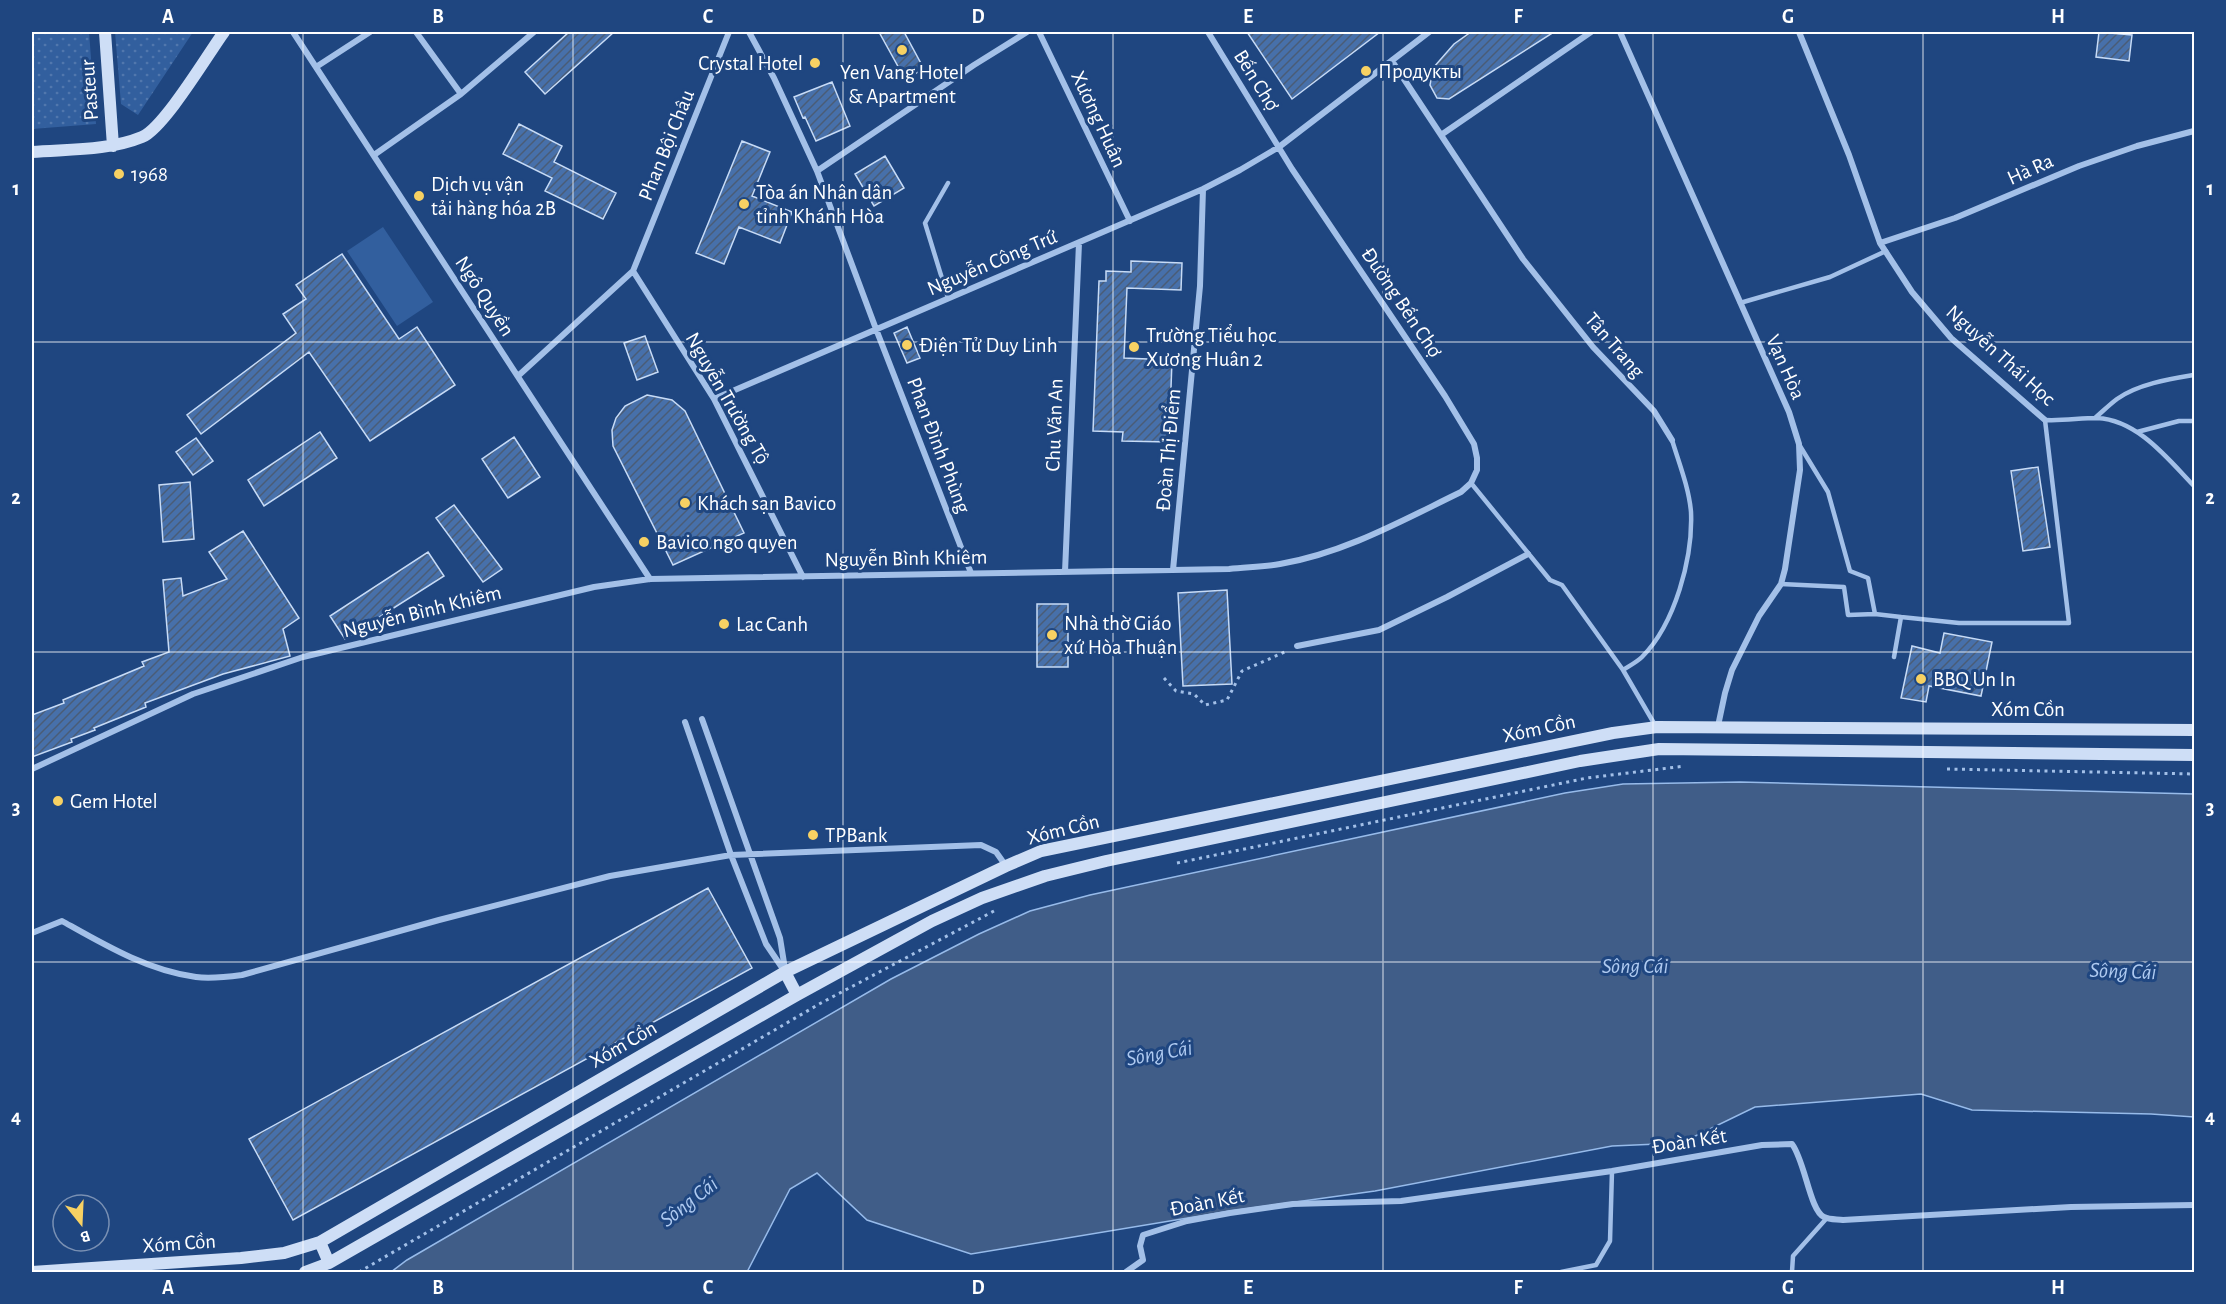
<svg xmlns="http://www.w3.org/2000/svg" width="2226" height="1304" viewBox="0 0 2226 1304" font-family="'Alegreya Sans',sans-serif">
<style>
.green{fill:#325f9e}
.park{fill:url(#park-dots)}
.water{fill:#405d88;stroke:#97bbea;stroke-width:1.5}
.building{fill:url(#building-hatch);stroke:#c7dbf6;stroke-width:1.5}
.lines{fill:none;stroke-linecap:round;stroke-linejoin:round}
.path{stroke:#a3c0e8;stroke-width:3;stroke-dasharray:3 4.5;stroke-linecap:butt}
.lane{stroke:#a3c0e8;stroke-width:4.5}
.street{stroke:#a3c0e8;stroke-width:6}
.secondary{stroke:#cedef6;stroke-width:12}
.grid{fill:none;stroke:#fff;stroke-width:1.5;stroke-opacity:0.55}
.poi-dot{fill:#f7d163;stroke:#1f4680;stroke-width:2}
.labels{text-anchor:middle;stroke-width:6;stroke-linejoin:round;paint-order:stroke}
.poi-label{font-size:21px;fill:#fff;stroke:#1f4680;text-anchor:start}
.street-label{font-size:21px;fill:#fff;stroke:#1f4680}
.water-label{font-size:22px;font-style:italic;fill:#afcaf0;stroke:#1f4680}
.neatline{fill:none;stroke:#fff;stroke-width:2}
.grid-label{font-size:20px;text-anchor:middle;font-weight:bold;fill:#fff}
</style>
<defs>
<pattern id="park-dots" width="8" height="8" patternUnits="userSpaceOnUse" patternTransform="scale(1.5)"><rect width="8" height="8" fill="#325f9e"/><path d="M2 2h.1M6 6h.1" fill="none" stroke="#5177ad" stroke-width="1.8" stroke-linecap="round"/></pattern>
<pattern id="building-hatch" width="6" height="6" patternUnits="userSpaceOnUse" patternTransform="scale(1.5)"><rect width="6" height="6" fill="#4770aa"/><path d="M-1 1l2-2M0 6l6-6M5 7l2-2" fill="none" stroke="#4a5c76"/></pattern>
</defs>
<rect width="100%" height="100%" fill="#1f4680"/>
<!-- green -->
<path class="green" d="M383,227L433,302L397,326L347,251Z"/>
<!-- park -->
<path class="park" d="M32,32H89L96,124L32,129Z
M115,32H193L138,115L121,104Z"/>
<!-- water -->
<path class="water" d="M1740,782L2194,794V1117L2151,1114L1972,1110L1921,1094L1755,1107L1681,1143L1612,1146L1375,1191L1230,1211L971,1254L867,1220L817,1173L790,1189L747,1272H391L407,1260L891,979L979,934L1030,911L1090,895L1565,793L1623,784Z"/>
<!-- building -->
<path class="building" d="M569,32H614L545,94L525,72Z
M879,32H904L924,69L905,79Z
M1247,32H1380L1292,99Z
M1471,32H1554L1449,99L1437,98L1430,85L1433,68L1454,44Z
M2099,32L2132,35L2129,61L2096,57Z
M832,82L850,126L816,141L805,117L803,118L794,97Z
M519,124L562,146L554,162L616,193L603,219L545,191L552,178L503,154Z
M742,141L770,152L752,196L792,212L780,243L739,227L724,264L696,253Z
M885,156L904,188L874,206L855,174Z
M342,254L399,339L417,327L455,385L370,441L309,352L201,434L187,415L296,333L283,314L306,299L296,285Z
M1131,261L1182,263L1181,290L1127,288L1124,358L1172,360L1169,442L1122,441L1123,432L1093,431L1099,281H1106V271L1131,272Z
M907,327L920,358L907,363L894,333Z
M645,336L658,372L637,380L624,343Z
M647,395L672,400L685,411L744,533L673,565L613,446L612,430L616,418L625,406Z
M320,432L337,458L264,506L248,480Z
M514,437L540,477L508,498L482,459Z
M196,438L213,461L193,475L176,452Z
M2038,467L2050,547L2023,551L2011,471Z
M190,482L194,539L163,542L159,485Z
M454,505L502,569L483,582L436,518Z
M243,531L299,618L283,629L290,656L223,674L145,703L146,707L94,728L95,730L71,739L72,742L32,757V715L64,703L63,700L144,666L142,662L169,652L163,580L181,578L183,596L227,579L209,552Z
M428,552L444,576L345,639L330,616Z
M1227,590L1232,684L1183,686L1178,593Z
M1037,604H1068V667H1037Z
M1944,633L1992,642L1981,696L1929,686L1926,702L1901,698L1912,646L1940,653Z
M708,888L752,968L293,1220L249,1139Z"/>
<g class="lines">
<!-- path -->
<path class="path" d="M1164,678L1176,691L1194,694L1205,705L1227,700L1242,671L1287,651
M1947,769L2194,774
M1177,863L1587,778L1685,766
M359,1272L821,1003L994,911"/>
<!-- lane -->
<path class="lane" d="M948,183L925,223L948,298
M1740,303L1830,277L1886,251
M2095,418C2102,412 2109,405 2117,399C2138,384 2170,379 2194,375
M2137,432L2179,421H2194
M1800,446L1828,492L1850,571L1868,578L1875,614L1901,617L1894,657
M1471,483L1550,580L1562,585L1623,670L1655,725
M1781,584L1844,587L1848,615L1875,614
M1901,617L1959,623H2069L2045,420C2063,421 2080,418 2097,418C2138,420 2168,459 2194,486
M1623,670C1629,666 1637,662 1642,657C1675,624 1693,558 1691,512C1689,488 1679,463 1672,440
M1561,1272L1596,1265L1610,1241L1612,1171
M1792,1272L1793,1256L1826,1219"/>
<!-- street -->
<path class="street" d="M293,32L650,579
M416,32L461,94L534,32
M749,32L774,78L817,171L876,329L971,573
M1039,32L1130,221
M1620,32L1789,412L1799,444L1800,470L1785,569L1781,584L1759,616L1732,670L1725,693L1718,726
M1799,32L1849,155L1880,243L1912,292L1951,338L2045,420
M1392,61L1523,259L1593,347L1654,411L1672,440
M316,67L370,32
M1441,135L1591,32
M374,155L461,94
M817,171L974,65L1027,32
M1880,243L1955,218L2079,166L2137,146L2194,131
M633,271L714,399L803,577
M518,376L633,271L729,32
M714,399L1203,189L1240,170L1279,147L1429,32
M1173,570L1200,286L1203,189
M1065,572L1079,243
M1297,646L1379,630L1447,597L1528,554
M702,719L780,938L785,969
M685,722L731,855L766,944L785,972
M32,769L193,694L303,657L594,587L650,579L1229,569C1246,567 1264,567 1280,564C1345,553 1403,520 1461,492L1471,483L1477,470V458L1474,444L1445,396L1292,169L1208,32
M32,933L62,921C103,944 148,971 196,977C211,979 227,977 242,975L439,920L610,876L731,855L981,845L996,852L1006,866
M1126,1272L1143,1260L1140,1246L1143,1235L1187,1221L1230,1213L1293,1204L1401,1201L1612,1171L1762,1145L1792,1144C1805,1161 1810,1211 1824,1217C1830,1220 1837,1219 1843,1220L2071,1207L2194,1205"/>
<!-- secondary -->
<path class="secondary" d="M105,32L113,146
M32,152C67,149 108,151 142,137C164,128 208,54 224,32
M785,972L797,995
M320,1242L329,1263
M32,1272L241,1258L284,1253L320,1242L785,972L1006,866L1041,851L1613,733L1657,727L2194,730
M305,1272L329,1263L797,995L932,921L982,898L1045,876L1106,861L1580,761L1659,749L2194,755"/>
</g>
<!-- grid -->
<path class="grid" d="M303,32V1272M573,32V1272M843,32V1272M1113,32V1272M1383,32V1272M1653,32V1272M1923,32V1272M32,342H2194M32,652H2194M32,962H2194"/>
<!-- markers -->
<g class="poi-dot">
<circle cx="902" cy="50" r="6"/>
<circle cx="815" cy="63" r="6"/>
<circle cx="1366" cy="71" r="6"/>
<circle cx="119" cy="174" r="6"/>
<circle cx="419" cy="196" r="6"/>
<circle cx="744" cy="204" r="6"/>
<circle cx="907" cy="345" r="6"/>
<circle cx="1134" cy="347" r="6"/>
<circle cx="685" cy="503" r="6"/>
<circle cx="644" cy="542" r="6"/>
<circle cx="724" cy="624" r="6"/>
<circle cx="1052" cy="635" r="6"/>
<circle cx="1921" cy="679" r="6"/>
<circle cx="58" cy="801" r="6"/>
<circle cx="813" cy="835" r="6"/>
</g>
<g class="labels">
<!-- poi labels -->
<g class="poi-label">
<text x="803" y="70" text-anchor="end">Crystal Hotel</text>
<text x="1378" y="78">Продукты</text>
<text x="902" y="79" text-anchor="middle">Yen Vang Hotel<tspan x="902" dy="24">&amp; Apartment</tspan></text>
<text x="131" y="181">1968</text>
<text x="431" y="191">Dịch vụ vận<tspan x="431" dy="24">tải hàng hóa 2B</tspan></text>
<text x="756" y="199">Tòa án Nhân dân<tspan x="756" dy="24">tỉnh Khánh Hòa</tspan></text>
<text x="1146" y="342">Trường Tiểu học<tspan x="1146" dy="24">Xương Huân 2</tspan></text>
<text x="919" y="352">Điện Tử Duy Linh</text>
<text x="697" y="510">Khách sạn Bavico</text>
<text x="656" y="549">Bavico ngo quyen</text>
<text x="1064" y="630">Nhà thờ Giáo<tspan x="1064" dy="24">xứ Hòa Thuận</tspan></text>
<text x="736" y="631">Lac Canh</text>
<text x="1933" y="686">BBQ Un In</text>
<text x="70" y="808">Gem Hotel</text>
<text x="825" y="842">TPBank</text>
</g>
<!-- street labels -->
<g class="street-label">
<text transform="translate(1257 80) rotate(58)" y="7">Bến Chợ</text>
<text transform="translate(89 90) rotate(-94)" y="7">Pasteur</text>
<text transform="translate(1099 119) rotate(65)" y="7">Xương Huân</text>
<text transform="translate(666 145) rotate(-68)" y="7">Phan Bội Châu</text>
<text transform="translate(2030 169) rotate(-24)" y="7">Hà Ra</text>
<text transform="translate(992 262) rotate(-23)" y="7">Nguyễn Công Trứ</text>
<text transform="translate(485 296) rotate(57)" y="7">Ngô Quyền</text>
<text transform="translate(1402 302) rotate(56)" y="7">Đường Bến Chợ</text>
<text transform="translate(1615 345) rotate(49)" y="7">Tân Trang</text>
<text transform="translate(2001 355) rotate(42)" y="7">Nguyễn Thái Học</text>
<text transform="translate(1786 367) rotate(66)" y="7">Vạn Hòa</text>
<text transform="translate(728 398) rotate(60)" y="7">Nguyễn Trường Tộ</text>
<text transform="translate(1054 425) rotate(-88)" y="7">Chu Văn An</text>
<text transform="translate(939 445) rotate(69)" y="7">Phan Đình Phùng</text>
<text transform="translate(1168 450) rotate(-85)" y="7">Đoàn Thị Điểm</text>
<text transform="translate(906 558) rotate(-1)" y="7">Nguyễn Bình Khiêm</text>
<text transform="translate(422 611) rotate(-14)" y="7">Nguyễn Bình Khiêm</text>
<text x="2028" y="716">Xóm Cồn</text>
<text transform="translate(1539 728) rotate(-12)" y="7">Xóm Cồn</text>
<text transform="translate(1063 829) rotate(-14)" y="7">Xóm Cồn</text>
<text transform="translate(623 1044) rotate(-30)" y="7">Xóm Cồn</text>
<text transform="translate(1689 1141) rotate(-9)" y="7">Đoàn Kết</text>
<text transform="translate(1207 1202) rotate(-11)" y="7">Đoàn Kết</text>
<text transform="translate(179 1243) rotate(-4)" y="7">Xóm Cồn</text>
</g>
<!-- water labels -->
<g class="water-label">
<text x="1635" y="973">Sông Cái</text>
<text transform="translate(2123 970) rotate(2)" y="8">Sông Cái</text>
<text transform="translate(1159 1052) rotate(-10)" y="8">Sông Cái</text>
<text transform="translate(688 1201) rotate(-38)" y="8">Sông Cái</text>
</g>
</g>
<!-- border -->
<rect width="2226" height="1304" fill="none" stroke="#1f4680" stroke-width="66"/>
<!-- north arrow -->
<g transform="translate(81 1223) rotate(162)"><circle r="28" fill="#1f4680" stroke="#7990b3" stroke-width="1.5"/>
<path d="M0-4.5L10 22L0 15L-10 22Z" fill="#f7d163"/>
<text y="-9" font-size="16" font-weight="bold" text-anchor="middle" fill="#ffffff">B</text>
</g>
<rect x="33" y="33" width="2160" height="1238" class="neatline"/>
<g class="grid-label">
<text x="168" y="23">A</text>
<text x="438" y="23">B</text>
<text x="708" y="23">C</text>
<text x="978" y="23">D</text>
<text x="1248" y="23">E</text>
<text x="1518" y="23">F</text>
<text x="1788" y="23">G</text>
<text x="2058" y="23">H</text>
<text x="16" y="195">1</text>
<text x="2210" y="195">1</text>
<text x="16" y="504">2</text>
<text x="2210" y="504">2</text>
<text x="16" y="814">3</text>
<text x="2210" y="814">3</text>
<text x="16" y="1123">4</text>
<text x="2210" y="1123">4</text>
<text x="168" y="1294">A</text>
<text x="438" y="1294">B</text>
<text x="708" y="1294">C</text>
<text x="978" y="1294">D</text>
<text x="1248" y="1294">E</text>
<text x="1518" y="1294">F</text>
<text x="1788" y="1294">G</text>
<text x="2058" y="1294">H</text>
</g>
</svg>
